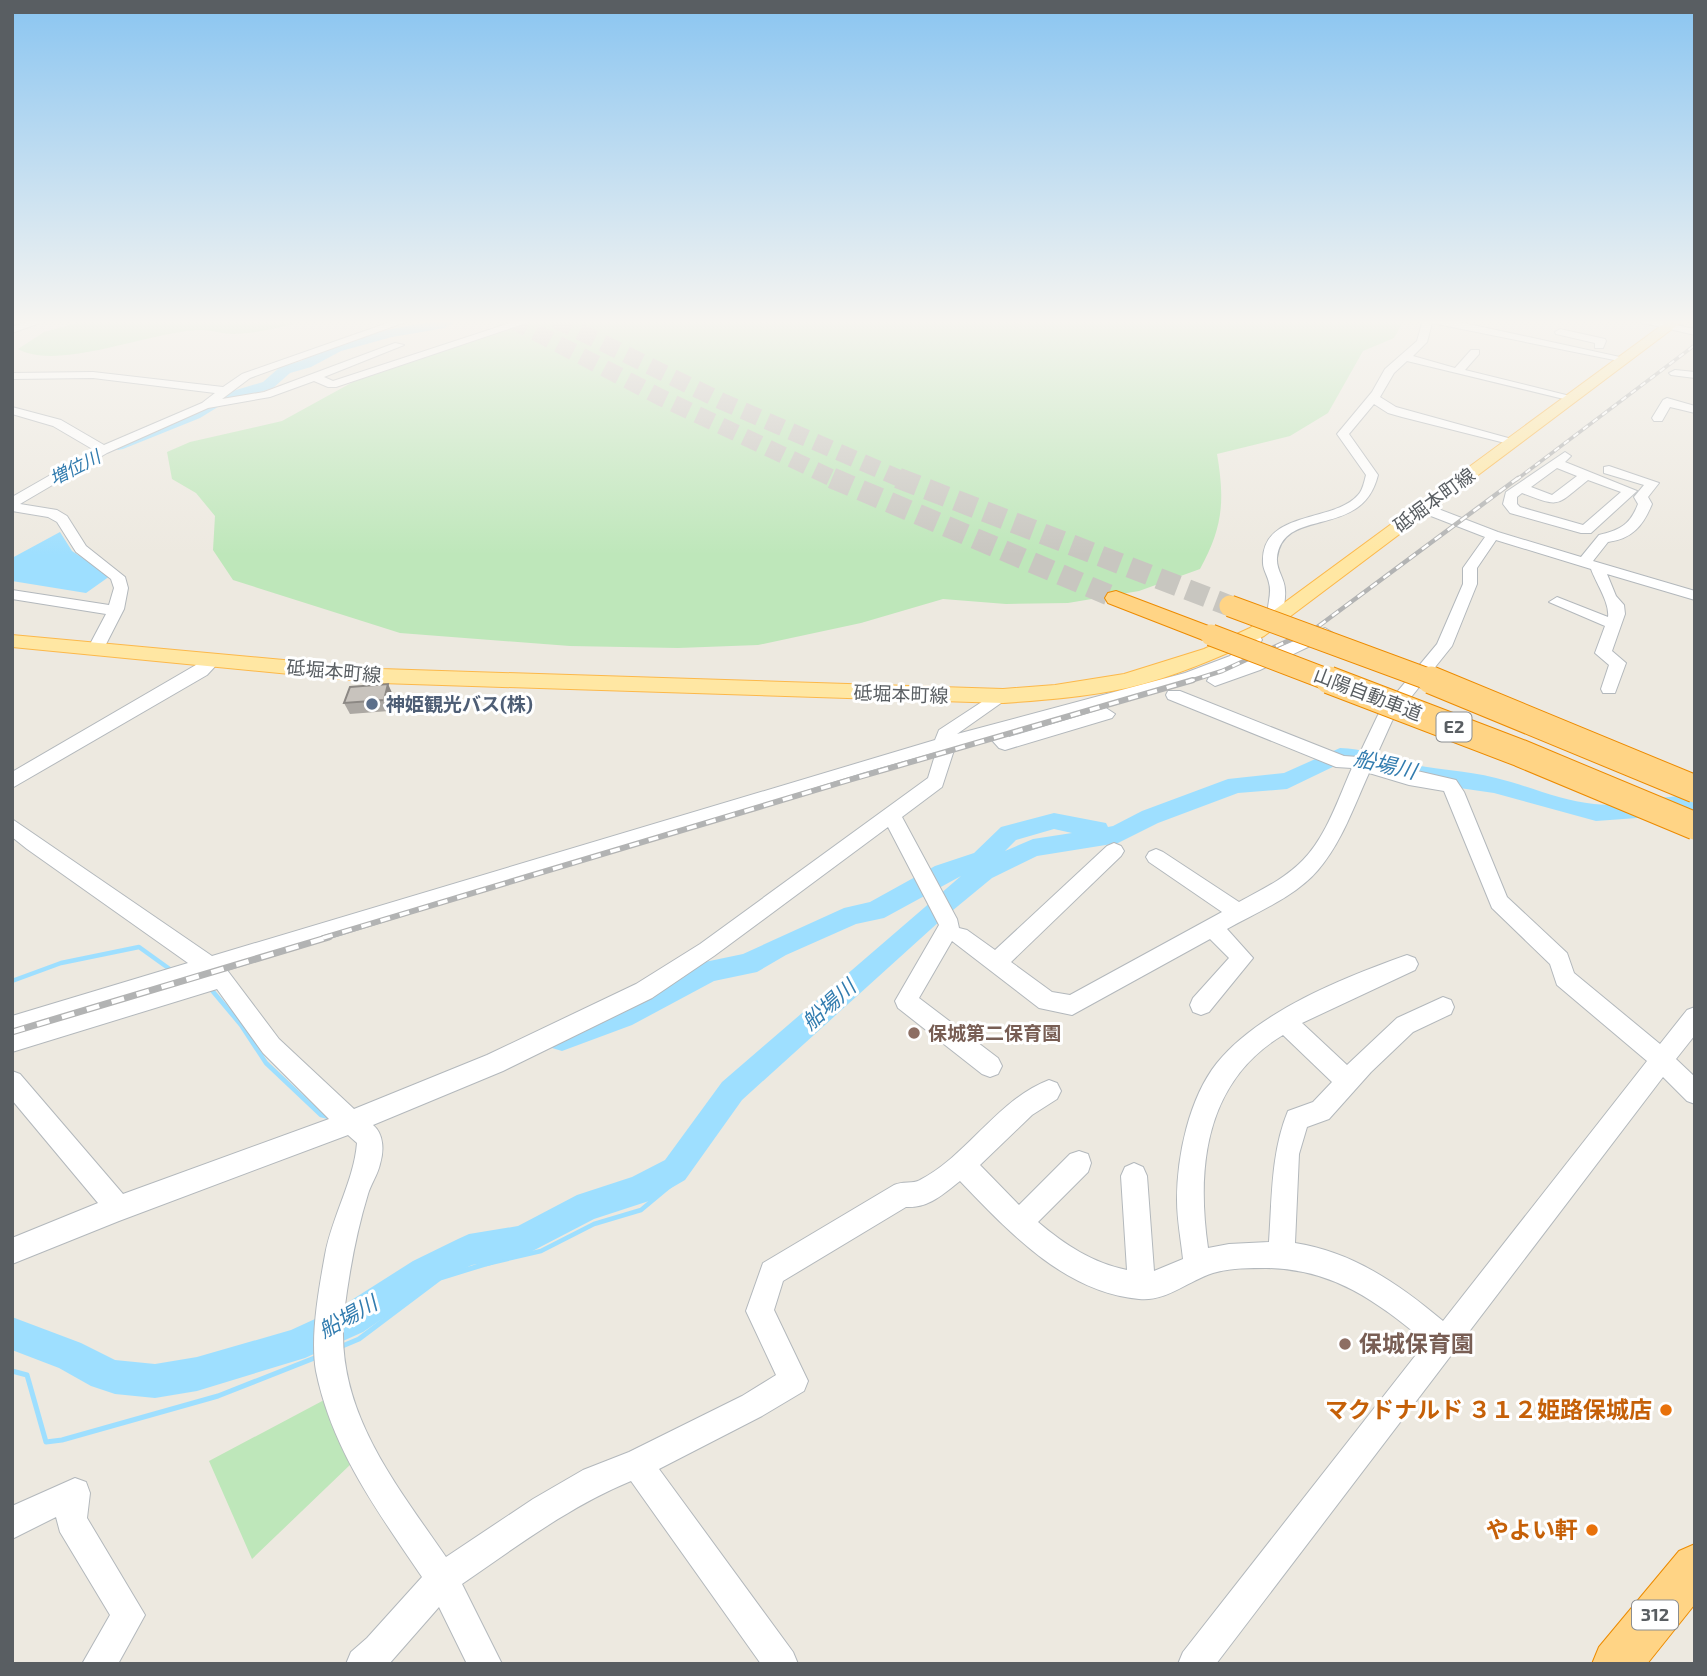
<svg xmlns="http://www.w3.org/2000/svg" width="1707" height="1676" viewBox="0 0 1707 1676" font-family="'Exo 2','Noto Sans JP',sans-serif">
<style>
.green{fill:#bee7ba}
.water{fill:#9edfff}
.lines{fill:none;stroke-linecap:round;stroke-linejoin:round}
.stream-far1{stroke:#9edfff;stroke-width:4.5}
.stream{stroke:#9edfff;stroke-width:5}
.river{fill:#9edfff;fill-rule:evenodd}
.highway-tunnel-far1{stroke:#c8c6c0;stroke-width:17;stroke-dasharray:17 9;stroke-linecap:butt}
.highway-tunnel{stroke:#c8c6c0;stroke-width:21;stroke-dasharray:21 10;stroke-linecap:butt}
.minor-casing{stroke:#b3b8bc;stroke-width:2}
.major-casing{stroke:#fcb84a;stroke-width:2}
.highway-casing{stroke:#ed8b00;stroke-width:2}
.minor{fill:#fff;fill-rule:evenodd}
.major{fill:#ffe7a3;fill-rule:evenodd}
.highway{fill:#ffd485;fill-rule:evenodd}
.rail-far3-casing{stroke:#b2b3b3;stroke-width:3.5}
.rail-far2-casing{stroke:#b2b3b3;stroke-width:4.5}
.rail-far1-casing{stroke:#b2b3b3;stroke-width:6}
.rail-casing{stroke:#b2b3b3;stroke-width:7}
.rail-far3{stroke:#fff;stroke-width:2;stroke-dasharray:6;stroke-linecap:butt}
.rail-far2{stroke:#fff;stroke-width:2.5;stroke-dasharray:8;stroke-linecap:butt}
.rail-far1{stroke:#fff;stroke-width:3.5;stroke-dasharray:10;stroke-linecap:butt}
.rail{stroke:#fff;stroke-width:4.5;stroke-dasharray:13;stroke-linecap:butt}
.highway-bridge-far1-casing{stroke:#ed8b00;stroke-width:23;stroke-linecap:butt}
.highway-bridge-casing{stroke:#ed8b00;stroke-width:29;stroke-linecap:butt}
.highway-bridge-far1{stroke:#ffd485;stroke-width:21}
.highway-bridge{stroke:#ffd485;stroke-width:27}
.wall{fill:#aca8a3}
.shaded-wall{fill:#8c8884}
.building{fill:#c8c3bd;stroke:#8c8884;stroke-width:2}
.service-dot{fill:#5c6f8a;stroke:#fff;stroke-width:2.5}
.education-dot{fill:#8d6e63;stroke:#fff;stroke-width:2.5}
.food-dot{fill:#e8710a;stroke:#fff;stroke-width:2.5}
.labels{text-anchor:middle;stroke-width:6;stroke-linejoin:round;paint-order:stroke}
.far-water-label{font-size:18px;font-style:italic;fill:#327caf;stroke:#fff}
.shield{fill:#fff;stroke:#8b8e91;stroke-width:2}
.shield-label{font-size:18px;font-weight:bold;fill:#595e62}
.street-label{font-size:19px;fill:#595e62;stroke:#fff}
.service-label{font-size:19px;font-weight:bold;fill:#4e5e75;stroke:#fff;text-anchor:start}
.education-label{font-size:19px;font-weight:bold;fill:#785e54;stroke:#fff;text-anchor:start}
.water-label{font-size:21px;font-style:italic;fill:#327caf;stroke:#fff}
.near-education-label{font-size:23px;font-weight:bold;fill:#785e54;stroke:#fff;text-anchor:start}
.near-food-label{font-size:23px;font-weight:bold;fill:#c56008;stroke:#fff;text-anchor:end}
</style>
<rect width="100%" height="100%" fill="#ede9e0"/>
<!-- green -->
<path class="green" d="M88,320H308C283,327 259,333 234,334C223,334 212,330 202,330C153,330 59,372 18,349L44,332Z
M506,320H1404L1394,338L1363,351L1328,413L1290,436L1217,454C1225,501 1223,527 1200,569L1139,591L1068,603L1006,604L943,599L861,623L758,645L678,648L570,646L400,633L233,580L213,550L215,516L196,493L172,479L167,452L190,442L282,421L362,377L471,341Z
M326,1399L352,1463L252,1559L209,1461Z"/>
<!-- water -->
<path class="water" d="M60,532L72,551L110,576L86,593L12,581V558Z"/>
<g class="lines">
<!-- stream-far1 -->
<path class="stream-far1" d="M12,981L61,963L139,947L171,970
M210,988L241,1025L266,1063L321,1115L329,1117
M486,1264L541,1251L594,1224L641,1210L671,1185L675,1170"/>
<!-- stream -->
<path class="stream" d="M340,1347L359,1339L440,1278L492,1262
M12,1371L27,1375L46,1442L62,1440L218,1396L317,1357"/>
<!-- river -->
<path class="river" d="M441,320H457L445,328L392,337L341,351L311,367L290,373L273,388L226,402L200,418L123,449L118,450L111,446L190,412L216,396L263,382L280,367L301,361L333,345L391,329Z
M1340,748C1362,748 1380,757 1402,762C1433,770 1465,770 1496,778C1529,786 1561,801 1594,804C1628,808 1662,793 1695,797V813L1679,811L1651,817L1596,821L1494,793L1418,782L1372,770L1354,762H1343L1287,789L1238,793L1158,823L1118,843L1037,856L992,878L941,920L742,1100L685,1180L649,1201L594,1219L521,1257L472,1265L435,1283L363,1332L305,1358L197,1391L155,1398L115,1394L91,1386L59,1368L12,1350V1317L81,1343L115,1360L155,1364L197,1357L291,1330L339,1308L413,1261L458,1239L469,1234L518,1226L577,1195L632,1177L665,1160L722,1082L961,876L884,918L856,924L786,955L757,972L714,981L632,1025L562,1051L552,1048L549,1039L552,1030L614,1008L700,963L743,954L844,908L870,902L935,866L974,853L1001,827L1054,813L1106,823L1108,827L1113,826L1142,811L1228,779L1284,773ZM1054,829L1072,833L1033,839L1005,851L1016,840Z"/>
<!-- highway-tunnel-far1 -->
<path class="highway-tunnel-far1" d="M512,320L660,397L836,480
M556,320L721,401L903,480"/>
<!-- highway-tunnel -->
<path class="highway-tunnel" d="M832,478L1116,598
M898,478L1230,606"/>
<!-- minor casing -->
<g class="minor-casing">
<path id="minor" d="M32,320H48L12,333V327Z
M396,320H411L250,378L222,399L264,392L395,343L404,345L324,377L333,381L519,320H535L336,387H328L314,381L270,397L208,408L107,453L20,504L57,510L67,516L86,546L125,577L128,588L124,609L102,652L96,653L88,648L106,614L12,599V590L109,605L114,588L111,579L76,552L57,522L48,517L12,511V497L94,450L53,426L12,414V407L61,420L104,445L202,403L215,393L93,378L12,379V373L93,372L223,387L242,374Z
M1423,320H1450L1629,359L1624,362L1432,323L1427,342L1413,356L1455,368L1471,350H1479V354L1465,370L1578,398L1572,401L1407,361L1394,373L1380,397L1396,407L1519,441L1513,445L1402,417L1388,413L1374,404L1349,434L1378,475C1362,541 1283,505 1277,558C1276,570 1285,579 1285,590C1286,599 1283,608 1283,617L1275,622L1270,620C1264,609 1273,596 1269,583C1268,576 1263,570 1263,563C1260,510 1334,523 1358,495C1363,490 1364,482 1366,475L1337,434L1372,392L1385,369L1417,341Z
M1631,320H1652L1695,329V335Z
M1560,329L1605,339L1606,341L1603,348H1595V343L1556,334L1555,332Z
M1675,370L1695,372V378L1671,375L1669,373Z
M1667,398L1695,406V413L1670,407L1662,421H1654L1652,418L1663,400Z
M1565,452L1571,456L1565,462L1637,491L1591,533H1581L1510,513L1503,504L1506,492ZM1557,468L1577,476L1552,495L1531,487ZM1588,480L1621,492L1583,525L1520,507L1517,504V497L1522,493C1562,508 1555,506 1588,480Z
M1609,466L1659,483L1648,497L1652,504C1643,526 1632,539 1608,542L1593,561L1695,591V600L1607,574L1616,596L1624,605L1625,614L1612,651L1626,663L1615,693H1603L1601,689L1609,665L1595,653L1605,626L1549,602L1557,597L1608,617C1610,603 1596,583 1591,569L1496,540L1477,568V584L1452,646L1392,721L1374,761L1456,780L1464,792L1507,897L1567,953L1574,973L1660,1044L1687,1010L1695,1007V1035L1676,1059L1695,1077V1104L1687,1101L1663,1077L1216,1664H1178L1183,1652L1426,1342C1376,1301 1334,1269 1266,1268C1249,1268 1230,1268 1213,1273C1188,1281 1166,1302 1139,1299C1064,1292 1009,1232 960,1181C942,1195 929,1208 906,1207L783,1281L774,1310L808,1381L804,1391L762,1416L659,1469L793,1652L798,1664H761L631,1481C570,1506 516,1547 462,1584L502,1664H467L439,1607L389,1664H346L351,1652L367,1638L422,1577C378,1512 332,1450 316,1371C310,1337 319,1288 325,1255C332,1216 354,1181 357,1143L348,1135L119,1221L12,1264V1238L98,1203L12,1100V1071L20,1074L123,1194L329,1119L263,1053L217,989L12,1052V1016L188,963L27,849L12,837V819L212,956L935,740L939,730L997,692H1009L1011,696L957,734L1185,673L1230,656L1248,636H1260L1262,640L1249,658L1224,671L1006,733L1009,737L1106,708L1115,714L1112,718L1005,750L999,748L990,738L955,747L942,787L902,817L957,919L959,928L967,930L995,950L1107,846L1114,843L1121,846L1124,851L1121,856L1011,962L1052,992L1070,995L1222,912L1149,862L1146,857L1149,852L1156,849L1163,852L1239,902C1261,890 1286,878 1303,860C1327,835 1338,799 1352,768L1336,767L1168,699L1166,695L1168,691H1180L1344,756L1358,757L1378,715L1437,644L1463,584V568L1485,537L1418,511V505H1428L1498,532L1581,557L1599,535C1620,530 1630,525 1638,504L1634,497L1644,485L1604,473V467ZM936,752L928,778L700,944L636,984L487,1055L354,1109L279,1039L227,970L865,772ZM1369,773L1409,785L1444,791L1492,908L1550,964L1557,985L1647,1061L1443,1321C1399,1284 1353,1252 1295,1243L1299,1154L1307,1127L1329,1119L1371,1072L1413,1032L1451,1014L1454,1007L1451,1000L1443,997L1397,1018L1347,1065L1302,1023L1415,970L1418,964L1415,958L1407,955C1345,977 1259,1011 1217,1063C1189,1098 1177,1156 1177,1200C1177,1220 1181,1240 1183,1259L1154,1271L1147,1176L1143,1167L1134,1163L1125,1167L1121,1176L1127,1270C1093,1263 1065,1245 1038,1222L1088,1172L1091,1163L1088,1154L1079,1151L1070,1154L1019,1205L980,1165L1032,1115L1057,1099L1061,1091L1057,1083L1049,1080C997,1100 968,1155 920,1180C913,1184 903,1181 894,1185L763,1263L746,1311L776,1375L742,1396L629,1452L583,1470L533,1499L446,1557C395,1483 334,1409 344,1313C349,1273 356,1233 368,1194C371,1184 378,1174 380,1164C384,1151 384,1134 373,1125L503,1071L652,998L714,956L888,827L939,925L895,1001L898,1008L982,1074L990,1077L998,1074L1002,1066L998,1058L919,998L952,941L1039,1008L1072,1015L1210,939L1229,958L1193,998L1190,1005L1193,1012L1201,1015L1209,1012L1253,958L1227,929C1257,912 1295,897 1318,870C1342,842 1354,806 1369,773ZM1283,1035L1332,1082L1313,1102L1288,1111C1271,1152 1272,1198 1269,1242L1229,1244L1208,1248C1196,1166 1206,1081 1283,1035Z
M1325,628L1333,633L1331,636L1260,670L1215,686L1207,681L1209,677Z
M213,655L221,660L207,675L12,788V772Z
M75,1478L86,1482L90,1493L87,1518L145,1615L118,1664H82L110,1615L60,1532L56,1517L12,1539V1506Z"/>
</g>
<!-- major casing -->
<g class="major-casing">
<path id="major" d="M1669,320H1684L1264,636C1221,657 1174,677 1127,688C1086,697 1044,700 1003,703L381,683L12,647V635L381,669L1003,689L1055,685L1124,674L1204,649L1250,628Z"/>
</g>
<!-- highway casing -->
<g class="highway-casing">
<path id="highway" d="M1116,591L1219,630L1222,635L1219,640H1203L1108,603L1105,598L1108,593Z
M1695,1544V1604L1647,1664H1592L1599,1647L1679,1551Z"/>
</g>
<!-- minor -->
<use href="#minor" class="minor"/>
<!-- major -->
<use href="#major" class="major"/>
<!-- highway -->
<use href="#highway" class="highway"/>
<!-- rail-far3 casing -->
<g class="rail-far3-casing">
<path id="rail-far3" d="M1516,480L1695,345"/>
</g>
<!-- rail-far2 casing -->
<g class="rail-far2-casing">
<path id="rail-far2" d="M1187,682L1222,671L1316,628L1518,478"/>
</g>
<!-- rail-far1 casing -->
<g class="rail-far1-casing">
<path id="rail-far1" d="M323,938L849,780L1193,680"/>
</g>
<!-- rail casing -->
<g class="rail-casing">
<path id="rail" d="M12,1032L329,937"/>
</g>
<!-- rail-far3 -->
<use href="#rail-far3" class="rail-far3"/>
<!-- rail-far2 -->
<use href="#rail-far2" class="rail-far2"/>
<!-- rail-far1 -->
<use href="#rail-far1" class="rail-far1"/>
<!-- rail -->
<use href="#rail" class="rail"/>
<!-- highway-bridge-far1 casing -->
<g class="highway-bridge-far1-casing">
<path id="highway-bridge-far1" d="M1230,606L1436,682
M1211,635L1334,682"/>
</g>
<!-- highway-bridge casing -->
<g class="highway-bridge-casing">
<path id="highway-bridge" d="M1329,680L1520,753L1695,826
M1431,680L1695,789"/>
</g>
<!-- highway-bridge-far1 -->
<use href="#highway-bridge-far1" class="highway-bridge-far1"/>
<!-- highway-bridge -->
<use href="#highway-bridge" class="highway-bridge"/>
</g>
<!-- wall -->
<path class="wall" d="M393,695L389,711L350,714L344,703Z"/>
<!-- shaded-wall -->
<path class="shaded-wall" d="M388,684L393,695L389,711L384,700Z"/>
<!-- building -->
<path class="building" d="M388,684L384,700L344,703L350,687Z"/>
<!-- sky -->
<linearGradient id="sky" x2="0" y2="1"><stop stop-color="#8ac5f1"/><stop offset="0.58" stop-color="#f7f5f1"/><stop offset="1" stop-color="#f7f5f1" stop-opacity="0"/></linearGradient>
<rect width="1707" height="555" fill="url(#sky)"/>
<!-- markers -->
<circle class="service-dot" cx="372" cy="704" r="7"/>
<g class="education-dot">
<circle cx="914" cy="1033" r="7"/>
<circle cx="1345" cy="1344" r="7"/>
</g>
<g class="food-dot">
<circle cx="1666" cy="1410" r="7"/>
<circle cx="1592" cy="1530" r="7"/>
</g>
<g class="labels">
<!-- far-water labels -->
<g class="far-water-label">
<text transform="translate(75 468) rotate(-27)" y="6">増位川</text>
</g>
<!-- shield labels -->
<g class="shield">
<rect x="1436.5" y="712.5" width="35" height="29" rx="5"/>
<rect x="1632" y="1600.5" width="46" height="29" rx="5"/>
</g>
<g class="shield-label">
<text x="1454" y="733">E2</text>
<text x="1655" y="1621">312</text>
</g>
<!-- street labels -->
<g class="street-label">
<text transform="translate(1434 500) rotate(-36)" y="7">砥堀本町線</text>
<text transform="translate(334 671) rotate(5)" y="7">砥堀本町線</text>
<text transform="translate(901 694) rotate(2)" y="7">砥堀本町線</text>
<text transform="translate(1368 694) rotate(21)" y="7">山陽自動車道</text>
</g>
<!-- service labels -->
<g class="service-label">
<text x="386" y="711">神姫観光バス(株)</text>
</g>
<!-- education labels -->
<g class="education-label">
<text x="928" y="1040">保城第二保育園</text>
</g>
<!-- water labels -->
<g class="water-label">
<text transform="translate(1385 765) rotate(13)" y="7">船場川</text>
<text transform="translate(829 1005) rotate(-42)" y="7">船場川</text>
<text transform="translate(348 1317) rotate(-29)" y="7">船場川</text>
</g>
<!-- near-education labels -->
<g class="near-education-label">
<text x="1359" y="1352">保城保育園</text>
</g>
<!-- near-food labels -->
<g class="near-food-label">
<text x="1652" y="1418">マクドナルド ３１２姫路保城店</text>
<text x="1578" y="1538">やよい軒</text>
</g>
</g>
<!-- border -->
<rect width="1707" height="1676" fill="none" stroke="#595e62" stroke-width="28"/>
</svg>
